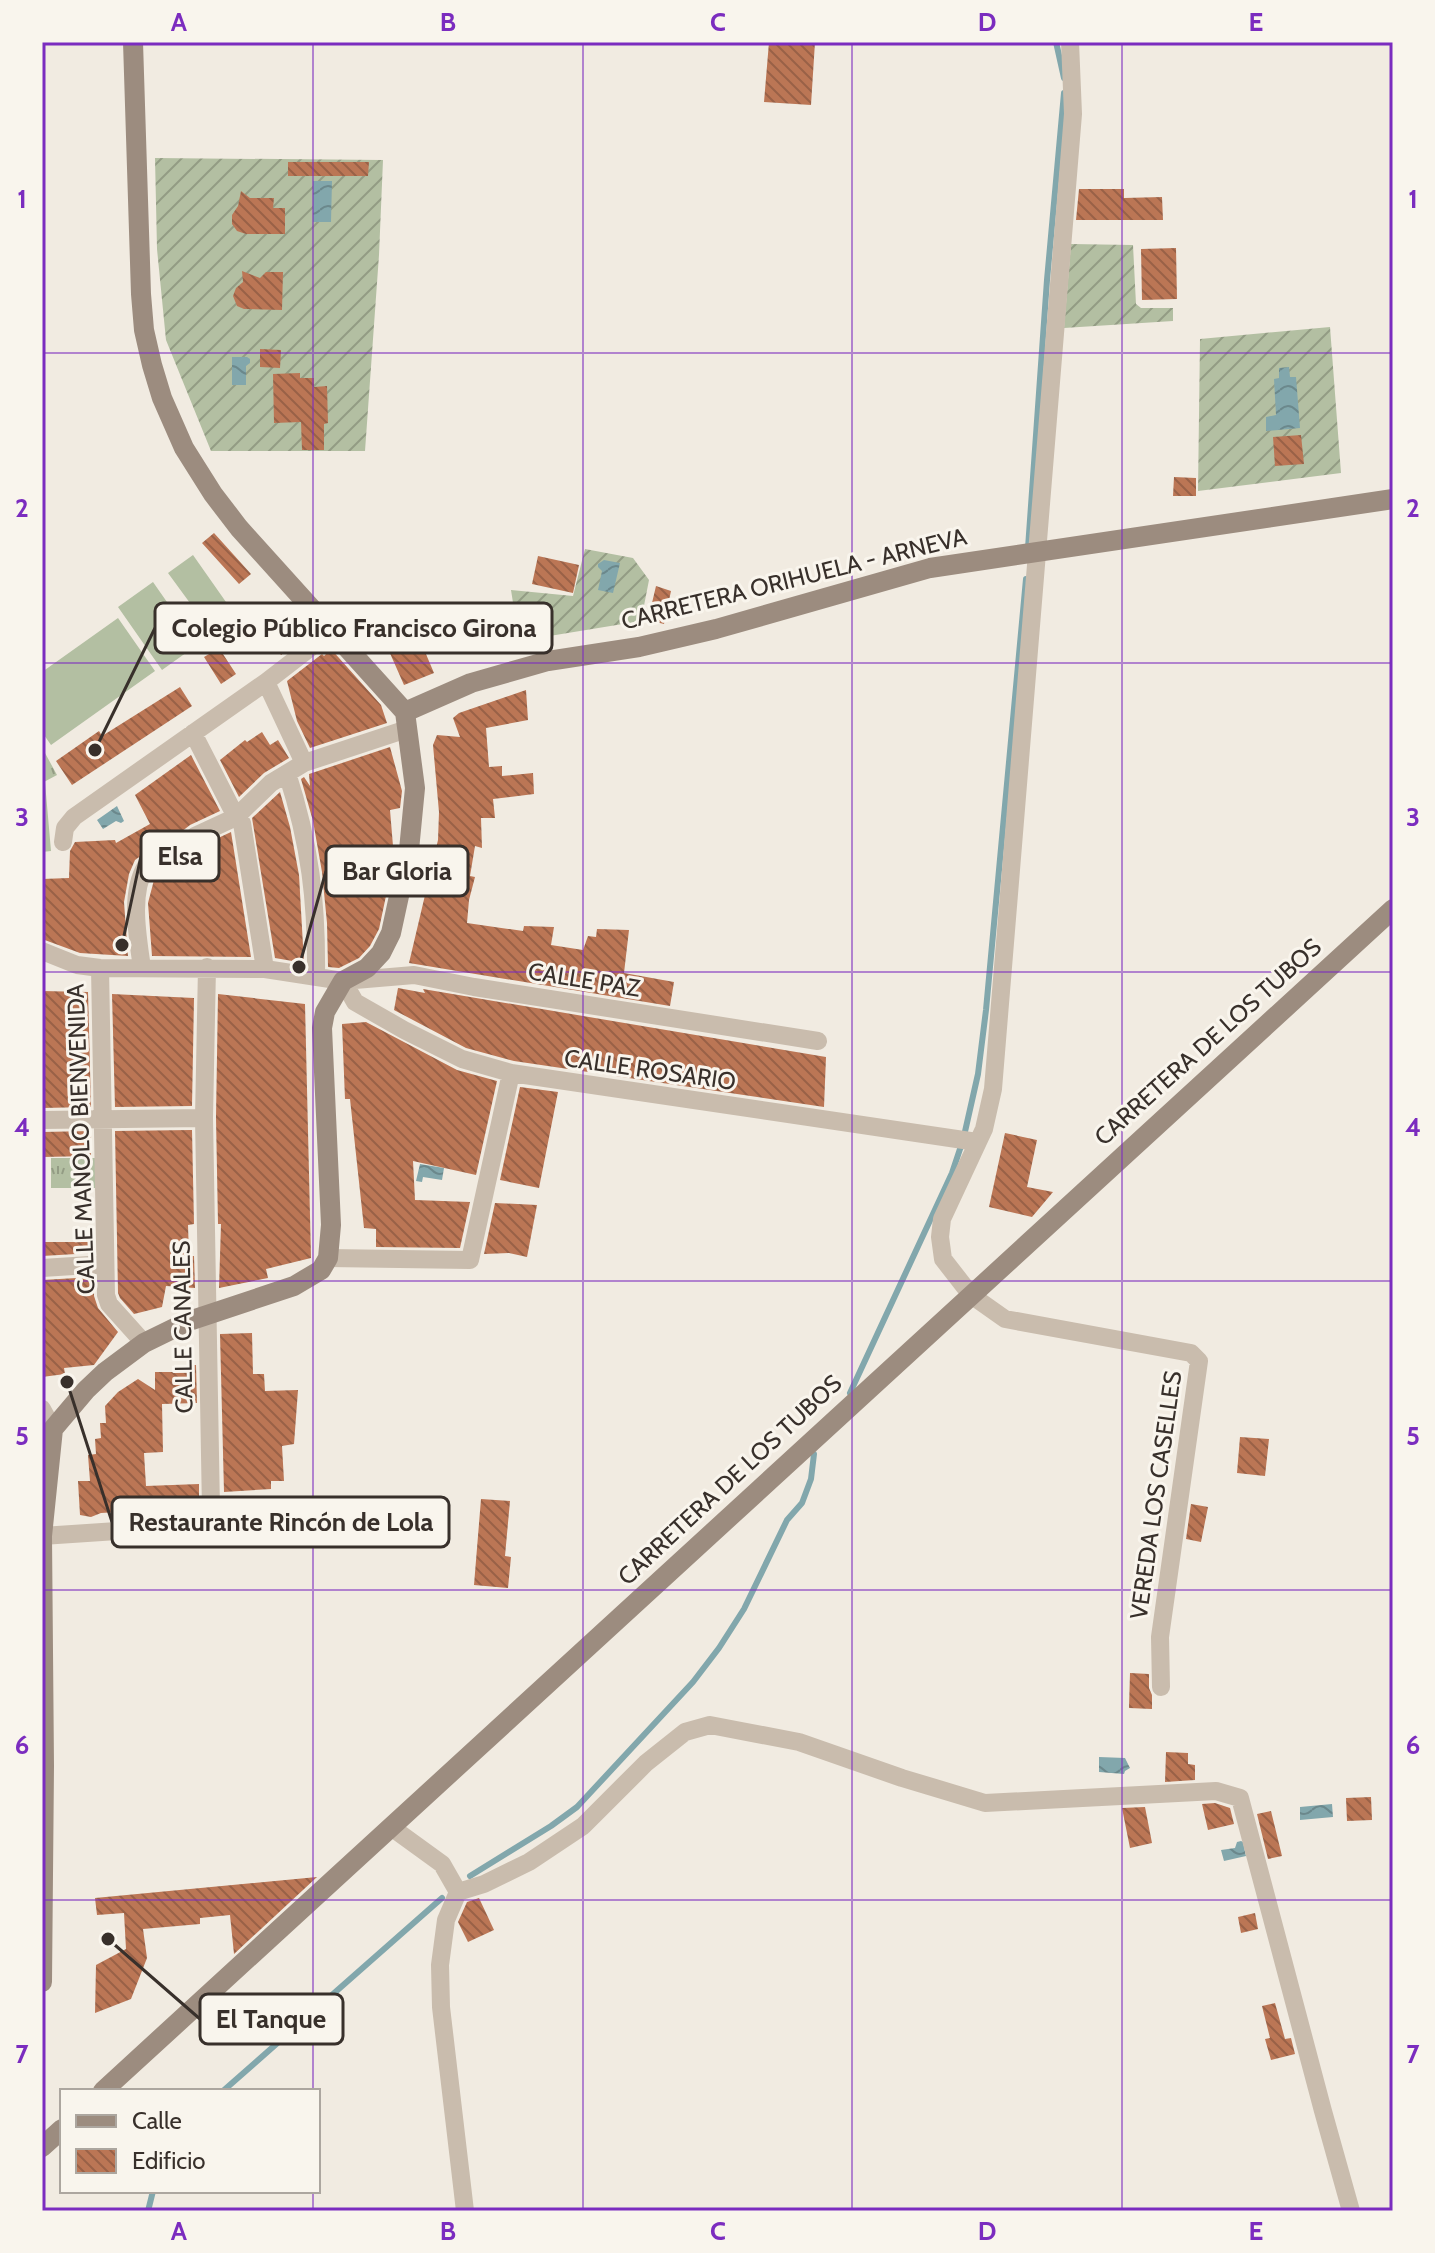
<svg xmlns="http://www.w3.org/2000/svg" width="1435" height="2253" viewBox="0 0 1435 2253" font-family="Cabin,sans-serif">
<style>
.grass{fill:#b3bfa2}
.park{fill:url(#park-tufts)}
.garden{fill:url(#garden-furrows)}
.water{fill:url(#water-waves)}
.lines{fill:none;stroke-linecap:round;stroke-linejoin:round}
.stream{stroke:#82a7ac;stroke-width:6}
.building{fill:url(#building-back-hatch)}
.street{stroke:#c9bcad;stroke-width:18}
.secondary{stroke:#9c8c7f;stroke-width:20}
.grid{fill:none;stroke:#7b2cbf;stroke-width:2;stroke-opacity:0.55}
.labels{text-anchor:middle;stroke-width:6;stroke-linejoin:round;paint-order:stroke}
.street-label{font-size:24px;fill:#38302b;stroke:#f9f5ed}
.leader{fill:none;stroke:#38302b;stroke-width:3}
.callout-dot{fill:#38302b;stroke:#f9f5ed;stroke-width:3}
.callout{fill:#f9f5ed;stroke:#38302b;stroke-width:3}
.callout-label{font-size:26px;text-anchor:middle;font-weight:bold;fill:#38302b}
.neatline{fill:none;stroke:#7b2cbf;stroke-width:3}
.grid-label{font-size:26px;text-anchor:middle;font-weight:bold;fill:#7b2cbf}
</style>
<defs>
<pattern id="park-tufts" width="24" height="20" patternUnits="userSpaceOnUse" patternTransform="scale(2)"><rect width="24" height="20" fill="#b3bfa2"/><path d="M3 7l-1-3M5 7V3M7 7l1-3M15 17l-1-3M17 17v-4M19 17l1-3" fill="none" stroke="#939c84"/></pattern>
<pattern id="garden-furrows" width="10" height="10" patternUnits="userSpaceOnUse" patternTransform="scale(2)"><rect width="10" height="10" fill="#b3bfa2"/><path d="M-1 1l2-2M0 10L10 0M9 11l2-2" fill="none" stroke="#939c84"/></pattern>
<pattern id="water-waves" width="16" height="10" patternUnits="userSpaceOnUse" patternTransform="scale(2)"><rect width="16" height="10" fill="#82a7ac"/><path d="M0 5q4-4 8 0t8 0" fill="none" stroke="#6b888c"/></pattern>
<pattern id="building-back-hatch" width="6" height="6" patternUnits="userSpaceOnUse" patternTransform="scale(2)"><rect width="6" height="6" fill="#bb7655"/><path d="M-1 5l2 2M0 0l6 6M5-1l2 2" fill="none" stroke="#996147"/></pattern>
</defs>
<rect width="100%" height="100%" fill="#f1ebe1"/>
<!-- grass -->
<path class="grass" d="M193,555L233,612L209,629L168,573Z
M153,582L197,645L162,670L118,607Z
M118,618L155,671L51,745L42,732V672Z
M42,771H44L51,851L42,852Z"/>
<!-- park -->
<path class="park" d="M45,753L57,775L42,783V754Z
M51,1158H95V1188H51Z"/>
<!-- garden -->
<path class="garden" d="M155,158L383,160L379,255L365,451H211L166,340L157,249Z
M1071,244L1133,245L1136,304L1141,308H1173V321L1064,328Z
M1330,327L1341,473L1198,491L1200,339Z
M585,549L633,558L649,580L641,621L519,641L511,590L573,596Z"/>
<!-- water -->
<path class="water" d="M313,181H332L331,222H313Z
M232,357H247L250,359V363L246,366V385H232Z
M1289,367L1290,377H1296L1300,428L1266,431V417L1276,415L1274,379L1279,378V368Z
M604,560L620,563L613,593L598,590L602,571L598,567V564Z
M117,806L124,821L121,823L116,821L103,829L97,820Z
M420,1164L444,1168L442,1180L423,1177L422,1182L416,1181Z
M1099,1757L1125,1758L1130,1768L1125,1771L1124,1774L1099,1772Z
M1332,1804L1333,1817L1300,1820V1807Z
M1241,1841L1243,1842L1246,1856L1224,1861L1221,1850L1235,1848L1237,1842Z"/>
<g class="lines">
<!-- stream -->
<path class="stream" d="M1056,42L1064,78
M1028,548L1047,280L1064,93
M964,1136L978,1074L986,1010L1026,579
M850,1393L952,1173L962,1143
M470,1876L551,1826L577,1807L693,1682L719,1648L744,1609L787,1520L802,1503L811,1479L814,1454
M223,2091L442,1898
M148,2211L153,2191"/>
</g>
<!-- building -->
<path class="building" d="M769,42H815L811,105L764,102Z
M288,162H369L368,176H288Z
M1079,189H1124V198L1162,197L1163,220H1076Z
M241,191L250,198H274L273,208H285V234H246L237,231L232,224V215L238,206Z
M1176,248L1177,299L1142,300L1141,249Z
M242,271L260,278L266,272H283L282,310L244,309L237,306L233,296L236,288L243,282Z
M260,349L281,350L280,368L260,367Z
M300,373V378H314V387L327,386L328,423L324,424V450H302L301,422L274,423L273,374Z
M1301,435L1304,464L1275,466L1273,437Z
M1174,477L1196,478V496H1173Z
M214,533L251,574L239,584L202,543Z
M538,556L579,565L573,593L532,584Z
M656,586L671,591L664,624L648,620Z
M277,602L306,636L281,655L257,621L267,612L265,610Z
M420,640L434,673L404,685L389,651Z
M219,648L236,674L221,684L204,657Z
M331,649L381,705L387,723L310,748L297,721L287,681L322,654L324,656Z
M180,687L192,706L72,785L56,761L99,731L102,736Z
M526,690L528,720L486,728L489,767L502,766V776L533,773L534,794L493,799L495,818H481L482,848L475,846L470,876L475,877L469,900L467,923L523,931L524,926L554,927L551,945L583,950L588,936L596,937L597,929L629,930L624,973L674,982L670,1006L409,963L438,840L439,812L433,745L437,735L460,737L453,718L459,713Z
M262,732L270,745L278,740L289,758L264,773L239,797L220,760L245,740L247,742Z
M390,747L402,791L400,808L390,810L394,858L379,929L370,946L359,958L339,968L328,967L327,923L322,872L313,821L301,779L304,777L310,786L309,774Z
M191,755L220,811L190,825L158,850L142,855L135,860L129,874L124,902L128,956L80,953L42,939V879L69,878L70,851L75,842L115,840L116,843L150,824L135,795Z
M280,792L290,827L299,875L304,963L275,958L252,818Z
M231,832L251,957L152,956L148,903L155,876L171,871L201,846Z
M398,988L425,993L423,989L826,1057L824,1107L514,1061L466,1048L394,1010Z
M42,991L88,992L91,1107L42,1108Z
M112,994L194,998L192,1106L115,1107Z
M218,994L305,1004L311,1258L266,1269L268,1278L219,1288L221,1224H218L216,1118Z
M366,1022L457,1070L497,1081L476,1175L413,1161L415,1200L470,1202L460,1248L376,1247V1229L364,1228L350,1099H345L342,1024Z
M520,1087L558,1092L539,1188L500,1180Z
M192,1130L194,1224L188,1225L189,1256H194L195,1288L166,1286L162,1307L134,1314L120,1298L118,1293L115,1131Z
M91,1131V1156L42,1157V1132Z
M1005,1133L1037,1140L1027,1187L1053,1192L1032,1217L989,1207Z
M495,1203L537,1205L527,1257L509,1253L484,1254Z
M42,1242H93V1253L42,1256Z
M94,1277V1296L98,1308L118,1332L94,1365L64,1368L65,1374L42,1377V1280Z
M252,1333L253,1374H264L265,1391L298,1390L294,1444L282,1446L284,1481H271V1489L224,1492L220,1334Z
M173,1365H196L197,1403L162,1404L163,1452L144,1453L146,1486L199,1484V1504L187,1514L135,1518V1511L101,1513L91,1517L80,1515L78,1481H90L88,1455L96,1454L95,1439L101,1438L100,1423H106L105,1406L118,1392L138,1379L155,1390V1372H173Z
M1240,1437L1269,1439L1265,1476L1237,1473Z
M481,1499L510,1501L505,1556L511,1557L508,1588L474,1585Z
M1191,1504L1208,1507L1201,1542L1186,1539Z
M1130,1673L1149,1674V1688L1152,1695V1709L1129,1708Z
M1166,1752L1188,1753V1764L1195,1765V1780L1165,1782Z
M1371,1797L1372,1820L1347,1821L1346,1798Z
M1215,1803L1230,1808L1234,1824L1208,1830L1202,1804Z
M1145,1807L1152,1843L1130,1848L1122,1808Z
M1271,1811L1282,1856L1268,1859L1257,1814Z
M317,1877L234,1954L230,1915L200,1918V1924L143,1929L147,1958L131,1999L95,2013L96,1965L126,1949L124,1913L97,1915L95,1898Z
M479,1898L494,1930L468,1942L458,1922L467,1902Z
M1255,1913L1258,1929L1241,1933L1238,1917Z
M1275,2003L1285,2039L1291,2038L1295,2054L1271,2060L1265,2039L1270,2038L1262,2006Z"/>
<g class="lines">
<!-- street -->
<path class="street" d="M1070,42L1073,114L993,1089L984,1129L942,1219L940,1237L943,1259L971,1295L1005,1319L1191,1353L1199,1361L1160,1637L1161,1687
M266,682L304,763
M193,733L236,817L242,823L265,969
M287,773C310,844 317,902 316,977
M63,842L65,828L74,817L266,682L332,631
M42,951L77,965L100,968L265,969L343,981L414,975L474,987L818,1041
M100,968L106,1295L109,1304L144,1343
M142,968C138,938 129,894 146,866L164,861L195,836L236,817L271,783L304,763L407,729
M343,981L355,1002L404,1030L462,1059L511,1073L977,1142
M42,1120L204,1118
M328,1258L470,1260L511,1073
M42,1268L105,1264
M42,1409L53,1429
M42,1536L192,1526L211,1510L204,1118L207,967
M391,1827L442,1864L458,1892L484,1884L529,1862L583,1826L646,1763L685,1732L710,1725L799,1742L902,1778L985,1803L1216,1791L1240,1798L1323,2111L1351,2211
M458,1892L446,1920L440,1965L441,2007L465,2211"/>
<!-- secondary -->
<path class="secondary" d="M405,712L471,683L548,661L639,647L716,629L930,568L1393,499
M42,1982L44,1766L42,1536L53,1429L86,1390L105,1372L144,1343L189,1321L294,1286L321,1270L328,1258L331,1225L322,1028L325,1012L343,981L367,968L381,953L391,933L409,850L415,788L405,712L239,528L213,494L184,448L162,398L152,365L144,330L141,294L133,42
M103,2091L1393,909
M42,2147L62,2129"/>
</g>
<!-- grid -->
<path class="grid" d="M313,42V2091M583,42V2211M852,42V2211M1122,42V2211M42,353H1393M42,663H1393M42,972H1393M42,1281H1393M42,1590H1393M42,1900H1393M313,2191V2211"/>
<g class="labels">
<!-- street labels -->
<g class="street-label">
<text transform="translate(794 579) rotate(-14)" y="8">CARRETERA ORIHUELA - ARNEVA</text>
<text transform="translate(584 980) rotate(9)" y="8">CALLE PAZ</text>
<text transform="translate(1208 1042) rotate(-42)" y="8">CARRETERA DE LOS TUBOS</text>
<text transform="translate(650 1070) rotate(8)" y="8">CALLE ROSARIO</text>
<text transform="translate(81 1139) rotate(-92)" y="8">CALLE MANOLO BIENVENIDA</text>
<text transform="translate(183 1327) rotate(-91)" y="8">CALLE CANALES</text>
<text transform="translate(730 1480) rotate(-43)" y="8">CARRETERA DE LOS TUBOS</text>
<text transform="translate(1156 1495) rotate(-82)" y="8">VEREDA LOS CASELLES</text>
</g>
</g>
<!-- callouts -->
<path class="leader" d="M95 750L155 628M122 945L141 856M299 967L326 871M67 1382L112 1522M108 1939L200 2019"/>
<g class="callout-dot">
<circle cx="95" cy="750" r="8"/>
<circle cx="122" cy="945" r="8"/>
<circle cx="299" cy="967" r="8"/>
<circle cx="67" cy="1382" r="8"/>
<circle cx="108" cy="1939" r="8"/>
</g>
<g class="callout">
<rect x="155" y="603" width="397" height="50" rx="8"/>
<rect x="141" y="831" width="78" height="50" rx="8"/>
<rect x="326" y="846" width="142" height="50" rx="8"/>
<rect x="112" y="1497" width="337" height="50" rx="8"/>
<rect x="200" y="1994" width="143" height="50" rx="8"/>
</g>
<g class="callout-label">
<text x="354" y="637">Colegio Público Francisco Girona</text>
<text x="180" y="865">Elsa</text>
<text x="397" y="880">Bar Gloria</text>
<text x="281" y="1531">Restaurante Rincón de Lola</text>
<text x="271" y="2028">El Tanque</text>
</g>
<!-- border -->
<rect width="1435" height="2253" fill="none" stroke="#f9f5ed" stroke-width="88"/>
<!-- legend -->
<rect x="60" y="2089" width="260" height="104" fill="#f9f5ed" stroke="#aca69f" stroke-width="2"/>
<rect x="76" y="2115" width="40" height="12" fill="#9c8c7f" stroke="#aca69f" stroke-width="2"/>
<text x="132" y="2129" font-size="24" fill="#38302b">Calle</text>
<rect x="76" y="2149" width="40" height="24" fill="url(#building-back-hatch)" stroke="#aca69f" stroke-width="2"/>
<text x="132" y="2169" font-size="24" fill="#38302b">Edificio</text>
<rect x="44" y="44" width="1347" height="2165" class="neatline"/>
<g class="grid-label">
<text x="179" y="31">A</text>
<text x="448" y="31">B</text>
<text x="718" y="31">C</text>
<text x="987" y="31">D</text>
<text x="1256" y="31">E</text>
<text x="22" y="208">1</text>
<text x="1413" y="208">1</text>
<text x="22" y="517">2</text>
<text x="1413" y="517">2</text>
<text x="22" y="826">3</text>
<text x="1413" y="826">3</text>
<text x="22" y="1136">4</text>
<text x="1413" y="1136">4</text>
<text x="22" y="1445">5</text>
<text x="1413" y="1445">5</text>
<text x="22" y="1754">6</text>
<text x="1413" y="1754">6</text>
<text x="22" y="2063">7</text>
<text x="1413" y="2063">7</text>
<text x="179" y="2240">A</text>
<text x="448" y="2240">B</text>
<text x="718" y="2240">C</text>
<text x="987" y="2240">D</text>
<text x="1256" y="2240">E</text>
</g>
</svg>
